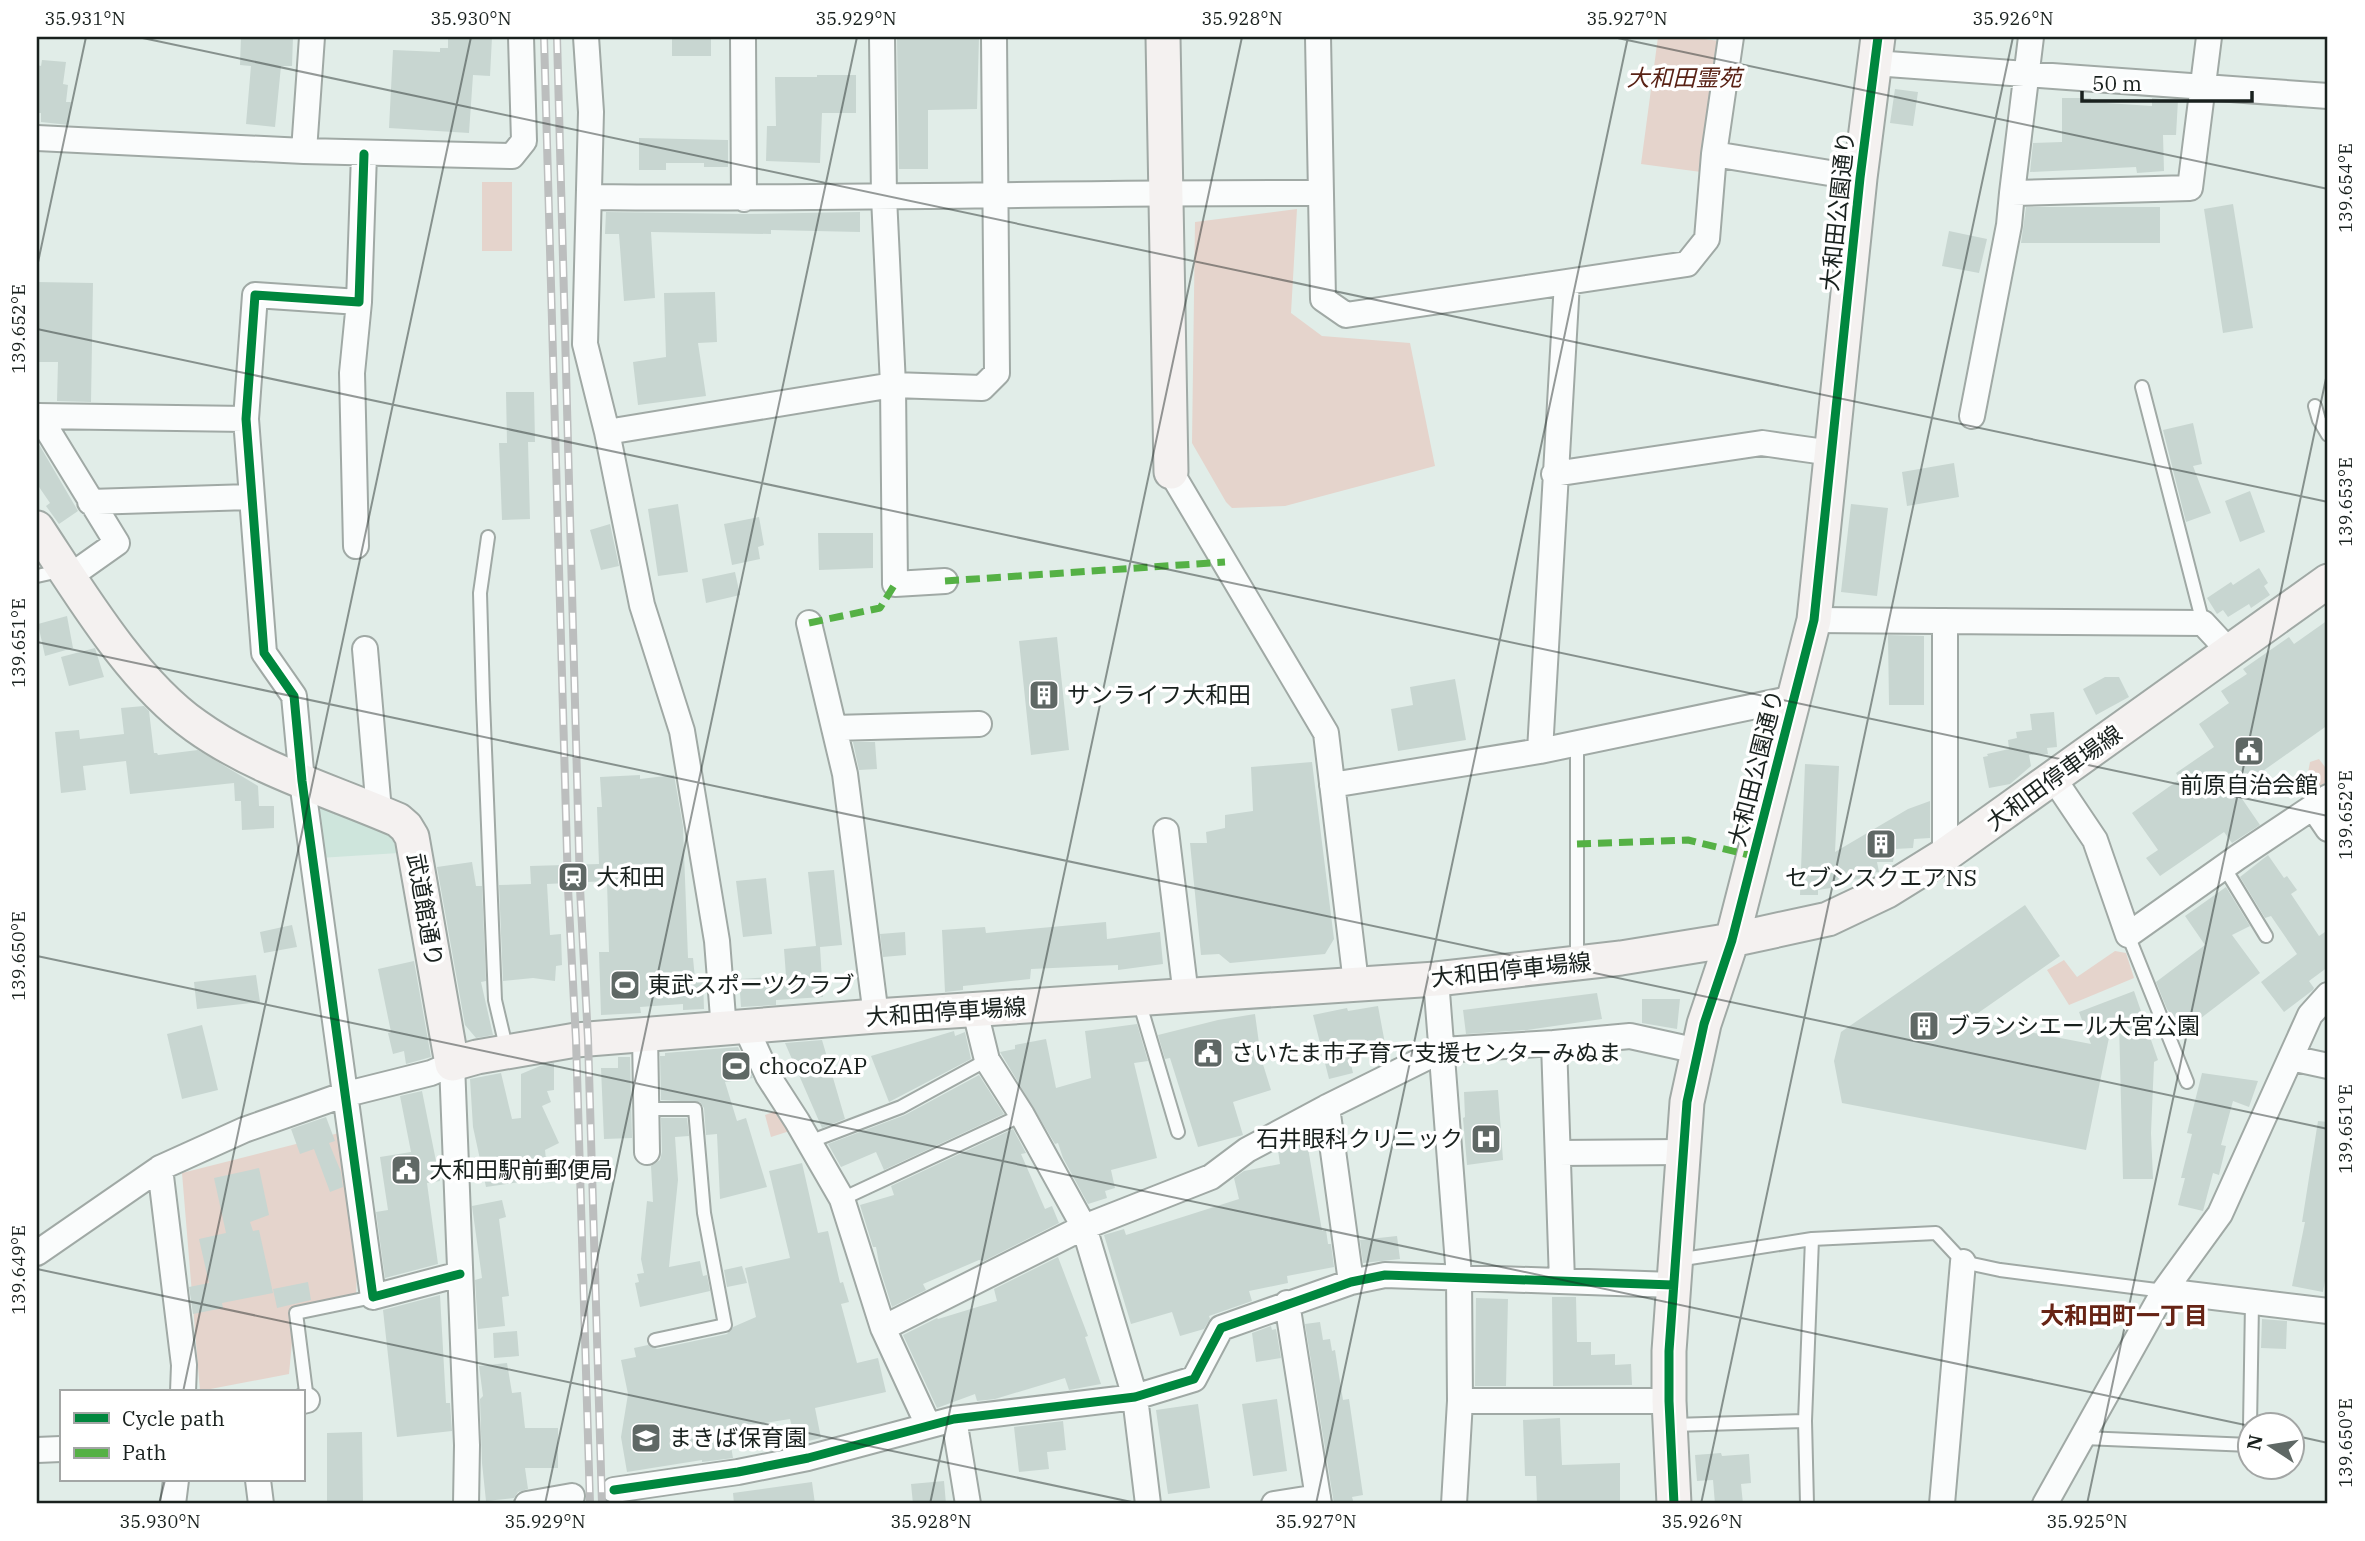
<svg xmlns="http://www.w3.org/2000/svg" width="2365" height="1541" viewBox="0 0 2365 1541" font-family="'IBM Plex Serif','Noto Sans JP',serif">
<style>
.built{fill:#cee5dc}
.green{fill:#e5d4cc}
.building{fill:#c8d6d1}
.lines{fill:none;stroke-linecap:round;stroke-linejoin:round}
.lane-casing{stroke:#a0a9a5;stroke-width:16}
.street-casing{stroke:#a0a9a5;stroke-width:28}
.secondary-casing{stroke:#a0a9a5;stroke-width:37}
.lane{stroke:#fafcfc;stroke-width:12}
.street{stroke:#fafcfc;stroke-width:24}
.secondary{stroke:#f4f1f0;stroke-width:33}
.rail-casing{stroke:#bcbebe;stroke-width:8}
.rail{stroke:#fff;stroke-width:5;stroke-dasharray:16;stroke-linecap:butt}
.quiet{stroke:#55b145;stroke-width:7;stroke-dasharray:14 7;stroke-linecap:butt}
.cycleway-casing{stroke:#fff;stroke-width:13}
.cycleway{stroke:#00873e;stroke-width:9}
.ticks{fill:none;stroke:#19211e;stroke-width:2;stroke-opacity:0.45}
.labels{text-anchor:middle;stroke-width:7;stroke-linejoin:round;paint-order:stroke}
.park-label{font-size:23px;font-style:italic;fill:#592215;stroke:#fff}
.street-label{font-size:23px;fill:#19211e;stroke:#fff}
.poi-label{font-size:23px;fill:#19211e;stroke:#fff;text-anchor:start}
.neighbourhood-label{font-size:24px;font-weight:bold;fill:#672415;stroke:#fff}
.neatline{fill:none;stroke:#19211e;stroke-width:2.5}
.ticks-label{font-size:18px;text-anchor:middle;fill:#19211e}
</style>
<rect width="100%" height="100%" fill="#e1ede8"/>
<!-- built -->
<path class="built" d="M317,804L390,835L399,853L319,858Z"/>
<!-- green -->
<path class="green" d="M1658,37H1688L1720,41L1701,172L1641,164Z
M482,182H512V251H482Z
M1297,209L1291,313L1322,336L1410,343L1435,466L1285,506L1232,508L1226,502L1192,443L1195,222Z
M2319,759L2328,771L2325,783L2304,794L2310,762Z
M2115,951L2126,953L2134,978L2069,1005L2047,970L2064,960L2077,977Z
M784,1108L796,1129L771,1137L765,1115Z
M339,1133L358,1250L356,1297L295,1310L289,1374L200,1391L182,1173Z"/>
<!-- building -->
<path class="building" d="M241,37H293L292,66H281L275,127L246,124L251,66L240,65Z
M448,37H492L490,76L473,75L469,133L389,128L393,50L440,52V48H448Z
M672,37H711V56H672Z
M897,37H979L977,109L928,110V169H899Z
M42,60L66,62L63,84L68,85L66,102H71L69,125L41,122V113H37V65L41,66Z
M817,75H856V113H822L820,163L766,161L767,126H776L775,77H817Z
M1895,89L1918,92L1913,126L1890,123Z
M2062,98H2091V102L2152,106V98L2178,100L2176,135H2163L2164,171L2137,173L2136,167L2030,172L2033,143L2062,142Z
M639,138L728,140V167H704V163H666V170H639Z
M2233,204L2253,328L2223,333L2204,209Z
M2026,207H2160V243H2021Z
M606,212L743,214L860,212V232L771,230V234L651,232L655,298L624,301L619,234H605Z
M1949,231L1987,239L1979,273L1942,266Z
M37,282L93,283L91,402L57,401L58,362H37Z
M715,292L717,342L698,343L706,396L638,405L633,362L666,357L664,293Z
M506,392H534L535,442H528L530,519L502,520L499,443H507Z
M2193,423L2202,464L2193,466L2211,513L2186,522L2163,430Z
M37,441L78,511L59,524L46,506L50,503L37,484Z
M1954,463L1959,497L1907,506L1902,472Z
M2250,491L2265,532L2240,542L2225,501Z
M678,504L688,572L658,576L648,509Z
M1851,504L1888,508L1877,596L1841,592Z
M759,517L764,545L758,547L760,559L732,565L724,524Z
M610,524L619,566L601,570L590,530Z
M818,533H873V568L819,570Z
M2259,568L2268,583L2264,586L2270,595L2251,608L2249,604L2228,617L2223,610L2217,614L2207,598L2231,582L2233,585Z
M735,572L740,595L706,603L702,579Z
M67,616L73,648L45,656L38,624Z
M2328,620V725L2236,790L2260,825L2232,843L2224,832L2160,876L2146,858L2158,850L2132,813L2180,779L2176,773L2214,747L2199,724L2229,703L2221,691L2247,674L2243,669L2289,637L2294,644Z
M1888,635L1924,636V705H1889Z
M1057,637L1069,750L1031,755L1019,641Z
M95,648L104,677L69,686L61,657Z
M2105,677H2119L2129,697L2096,715L2083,689Z
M1455,679L1466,740L1398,751L1391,709L1413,705L1410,687Z
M144,706L149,711L154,753H157L158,755L198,750L258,786L259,806H274V828L242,830L241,801H235L234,783L130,794L126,761L83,766L86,790L61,793L55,732L79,730L80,739L124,734L121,708Z
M2054,712L2057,747L2047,748L2048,754L2029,755L2031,766L2010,784L1989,788L1983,757L1988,756L1987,754L2009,749L2008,740L2017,738L2016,732L2032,730L2030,714Z
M853,742H875L877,769L859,770Z
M1312,762L1334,939L1325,954L1230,963L1219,954L1201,955L1190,843H1207L1206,832L1225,828V815L1253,811L1251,767Z
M1805,764L1839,766L1835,852L1908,809L1930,801V838L1914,839L1913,848L1895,849L1893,862H1877L1879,872L1861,874V879L1838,881L1837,887L1818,890V895H1800Z
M640,775V779L674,775L683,826L688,958H693L695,979H703L704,1009L683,1010V1004L640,1007L641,1013L601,1015L599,952H609L607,881L547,884L550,935L561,934L562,965L556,966L555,981L533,978L503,981L499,885L531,884L530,866L599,864L597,807H602L600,777Z
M2268,855L2284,878L2287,876L2297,890L2291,894L2319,936L2328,930V967L2309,981L2314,988L2313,990L2284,1012L2261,982L2297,954L2271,916L2265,918L2240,877Z
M472,862L476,886H482L486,981L481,982L493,1035L476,1038L465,1025L437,867Z
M834,870L842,945L820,947L823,997L776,1000V1005L741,1007L739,979L786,976L784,949L816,946L808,872Z
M766,878L772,934L743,937L736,881Z
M2226,887L2250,926L2232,935L2260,973L2184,1031L2167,1009L2156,982L2205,945L2185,916Z
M2025,905L2060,956L1968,1020L2091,1044L2079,1012L2134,991L2158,1060L2154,1062L2151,1133L2153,1179H2123L2119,1023H2112L2086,1150L1842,1103L1834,1061L1841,1032Z
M1106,922L1107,939L1160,932L1163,964L1118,970V965L1031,969L1030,979L963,986V990L945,992L942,930L985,927L986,933Z
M292,925L297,947L264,953L260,932Z
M905,932L906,955L883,957L880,934Z
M414,961L431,1057L406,1064L404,1051L393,1054L388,1033L391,1032L378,969Z
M256,975L260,1002L197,1009L194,982Z
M1597,993L1602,1019L1527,1030L1466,1034L1463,1010Z
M1642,999H1680L1677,1029L1642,1023Z
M1378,1006L1386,1049L1349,1056L1353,1073L1329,1079L1313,1015L1347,1008L1348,1011Z
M1255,1014L1261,1058L1271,1090L1233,1102L1243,1135L1198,1147L1170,1058L1165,1059L1158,1035L1218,1020Z
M1137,1024L1148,1061L1134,1063L1157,1158L1111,1170L1115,1188L1105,1191L1107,1198L1088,1204L1063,1158L1058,1143L1055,1144L1000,1052L1015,1049V1045L1046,1039L1056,1088L1091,1078L1085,1031Z
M202,1025L218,1090L182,1099L167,1034Z
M954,1031L955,1036L965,1032L971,1059L889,1102L871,1056Z
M822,1040L845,1119L822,1128L785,1043Z
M738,1047L753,1078L725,1082L737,1121L746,1118L767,1187L720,1199L717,1134L706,1135L704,1108L700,1102L661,1100L660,1056H665V1053Z
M618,1057H630L632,1138L604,1139L601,1068H618Z
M554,1063V1090L547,1091L551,1102L542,1106L559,1143L545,1150L548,1178L486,1187L473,1127L470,1079L501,1073L512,1119L521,1118V1074L540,1066Z
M2202,1073L2258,1081L2249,1107L2233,1101L2221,1145L2226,1146L2219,1175L2213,1173L2203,1211L2178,1205L2185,1178H2181L2192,1134L2187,1133Z
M979,1075L1004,1114L884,1170L876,1152L841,1167L828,1144L905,1115Z
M1498,1090L1503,1160L1467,1165L1463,1118L1465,1117L1464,1092Z
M422,1091L440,1181L427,1183L438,1264L385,1278L376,1212L388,1210L380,1157L411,1152L400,1096Z
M326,1117L335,1141L329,1143L341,1172L343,1187L330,1192L314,1149L300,1154L291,1129Z
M661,1118H687L689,1136L675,1137L678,1180L669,1267L700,1261L703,1276L707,1275L710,1291L640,1307L635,1283L639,1282L637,1274L644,1273L641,1259L647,1201L653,1202L651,1166L660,1160L662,1152Z
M2318,1121L2328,1122V1264L2323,1292L2292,1286L2305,1222H2302Z
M1013,1129L1026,1153L1021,1154L1045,1209L1052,1206L1059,1223L984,1261L979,1260L923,1284L926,1290L892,1307L880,1269L876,1247H873L860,1205L894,1195L891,1186Z
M1306,1136L1322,1231L1326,1230L1328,1244H1331L1334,1267L1287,1276L1288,1283L1249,1291L1252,1301L1209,1316L1210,1319L1204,1329L1180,1336L1172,1312L1131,1324L1104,1235L1124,1229L1126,1235L1239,1199L1234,1178L1244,1171L1280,1164L1278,1150Z
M802,1163L818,1233L828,1231L840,1283L843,1282L849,1302L841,1304L857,1363L878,1358L886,1392L815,1408L821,1438L796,1444L790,1419L728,1429L733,1458L702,1462V1460L627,1472L621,1437L628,1394L621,1360L636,1357L634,1348L648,1345L657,1349L727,1334L733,1327L756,1317L745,1268L790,1258L769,1171Z
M259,1168L269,1215L250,1222L253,1231L259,1230L273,1293L222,1303L223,1308L193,1314L189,1287L209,1283L199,1239L226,1233L214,1178Z
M502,1200L506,1217L499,1219L509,1296L502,1297L505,1326L478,1329L475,1280L482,1278L472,1206Z
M1397,1236L1400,1259L1363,1263L1360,1240Z
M1058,1257L1088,1336L1085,1337L1101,1384L1069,1390L1065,1378L995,1399L977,1401L975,1394L937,1408L903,1335L937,1318L938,1319L997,1301L994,1289Z
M742,1266L747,1283L727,1287L724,1270Z
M308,1282L311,1300L277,1308L273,1289Z
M440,1295L446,1403H450L452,1431L397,1437L383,1310Z
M1552,1297H1576L1577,1342H1591V1355L1615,1354V1365L1631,1364L1632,1385L1553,1386Z
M1476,1298L1508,1299L1506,1386H1475Z
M2262,1319L2287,1321L2286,1349L2261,1348Z
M1320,1322L1323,1340L1330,1339L1332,1351L1335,1350L1343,1400L1349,1399L1363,1495L1352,1497L1354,1504H1334L1305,1324Z
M1271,1326L1272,1330L1276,1329L1281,1358L1256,1362L1252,1333Z
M517,1331L519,1356L494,1358L493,1333Z
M507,1363L512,1393L521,1392L525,1428H558V1468H525L528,1489L518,1492L514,1498L486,1501L482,1463L480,1399L483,1396L479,1366Z
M1277,1399L1287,1471L1253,1476L1242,1404Z
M1198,1404L1210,1488L1168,1494L1156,1410Z
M1560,1418L1562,1465L1620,1463V1504H1537L1536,1476H1525L1523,1420Z
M1063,1421L1066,1450L1047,1452L1049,1469L1019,1472L1014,1427Z
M362,1432L363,1502H327V1433Z
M1721,1453L1722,1456L1749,1454L1751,1483L1741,1484L1743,1504H1715L1713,1480L1697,1481L1695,1455Z
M944,1481L946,1504H913L911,1484Z
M812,1482L815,1504H734L733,1493Z"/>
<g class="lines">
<!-- lane casing -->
<g class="lane-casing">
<path id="lane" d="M2142,387L2203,623
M2315,406L2319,420L2328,435
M488,537L480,593L483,700L495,1000L507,1051
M37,576L64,570
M2224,867L2266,936
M2128,935L2187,1082
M1577,963V743
M1139,1001L1178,1132
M646,1109H695L704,1213L725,1325L655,1340
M809,1142L901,1107L987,1060
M842,1199L1022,1115
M1677,1260L1812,1239L1936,1233L1963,1262L2000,1270L2164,1291
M307,1400L296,1313L373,1297
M1673,1425L1805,1421
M2250,1426L2252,1303
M2084,1438L2250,1445
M1807,1504L1805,1421L1812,1239"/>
</g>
<!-- street casing -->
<g class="street-casing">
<path id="street" d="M586,37L591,112L585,344L607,432L642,605L682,731L717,941L724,1030
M743,37L744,199
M1318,37L1323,299L1346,315L1687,264L1707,239L1714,154L1731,37
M1874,63L2328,96
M37,138L304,151L312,37
M304,151L512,156L524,141L521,37
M364,154L359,302L255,295L246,419L264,653L294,696L302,781L373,1297L460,1274
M1714,154L1860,178
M2012,193L2031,37
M589,197C832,200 1076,192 1320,193
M37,416L246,419
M39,416L117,543L69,577
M1972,416L2009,225L2012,193L2190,188L2209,37
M607,432L893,385L884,197L882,37
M1171,472L1326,733L1356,983
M1554,474L1762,443L1832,453
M90,502L250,497
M356,546L352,373L359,302
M945,581L895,584L893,385L982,388L997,373L994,37
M1814,620L2203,623L2229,651
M809,623L845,774L876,1016
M365,649L379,811
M834,728L979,724
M1540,751L1567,282
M2054,779L2095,840L2128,935L2238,857L2328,797
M1332,785L1540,751L1794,698
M2313,807L2328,829
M1166,831L1186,996
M1945,855V621
M1436,979L1459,1277L1460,1401L1454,1504
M975,1011L987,1060L1022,1115L1084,1227L1135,1397L1148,1504
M746,1028L768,1076L797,1121L842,1199L883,1328L928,1425
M645,1035L647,1152
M1554,1043L1630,1036L1698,1051
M2291,1058L2328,1066
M1327,1107L1351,1282
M1558,1153L1681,1152
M160,1168L184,1365L183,1392
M37,1253L160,1168L244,1130L343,1095L431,1073L452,1064L467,1445L466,1504
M2164,1291L2328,1311
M1287,1303L1319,1504
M883,1328L1084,1227L1211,1177L1247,1150L1327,1107L1442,1050L1554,1043L1562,1281
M303,1401L307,1400
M1460,1401H1669
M954,1419L968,1504
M37,1450L61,1449
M258,1480L261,1504
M614,1490L738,1472L808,1458L954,1419L1135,1397L1194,1379L1221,1328L1351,1282L1385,1275L1673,1285
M173,1504L176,1480
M527,1504L572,1496
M1274,1504L1318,1497
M1942,1504L1963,1262
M2045,1504L2164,1291L2220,1214L2310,1015L2328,995"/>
</g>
<!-- secondary casing -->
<g class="secondary-casing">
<path id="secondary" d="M1163,37L1171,472
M37,528C80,593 132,681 196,726C256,769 331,791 398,820L406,827L412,837L452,1064L477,1057L576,1040L876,1016L1436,979L1621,958L1732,940L1828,919L1887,891L1945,855L2328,581
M1674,1504L1669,1401V1351L1687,1102L1704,1024L1732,940L1814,620L1860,178L1878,37"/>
</g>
<!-- lane -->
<use href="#lane" class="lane"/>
<!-- street -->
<use href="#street" class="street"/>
<!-- secondary -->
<use href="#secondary" class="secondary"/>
<!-- rail casing -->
<g class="rail-casing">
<path id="rail" d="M544,37L568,888L576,1040L590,1504
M557,37L580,888L588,1039L602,1504"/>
</g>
<!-- rail -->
<use href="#rail" class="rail"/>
<!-- quiet -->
<path class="quiet" d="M945,581L1225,562
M809,623L880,608L895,584
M1577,844L1688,840L1753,856"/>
<!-- cycleway casing -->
<g class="cycleway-casing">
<path id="cycleway" d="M364,154L359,302L255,295L246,419L264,653L294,696L302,781L373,1297L460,1274
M614,1490L738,1472L808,1458L954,1419L1135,1397L1194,1379L1221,1328L1351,1282L1385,1275L1673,1285
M1674,1504L1669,1401V1351L1687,1102L1704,1024L1732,940L1814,620L1860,178L1878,37"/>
</g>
<!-- cycleway -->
<use href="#cycleway" class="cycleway"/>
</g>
<!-- ticks -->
<path class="ticks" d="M138,37L2328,502M1613,37L2328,189M37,267L86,37M37,329L2328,816M37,642L2328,1129M37,956L2250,1426M37,1269L1141,1504M183,1392L471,37M2292,1435L2328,1443M159,1504L165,1480M545,1504L857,37M930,1504L1242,37M1316,1504L1628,37M1701,1504L2013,37M2087,1504L2328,369"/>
<!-- icons -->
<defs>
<g id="building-square" transform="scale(1.575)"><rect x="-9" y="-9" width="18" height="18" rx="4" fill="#5f6865" stroke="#fff"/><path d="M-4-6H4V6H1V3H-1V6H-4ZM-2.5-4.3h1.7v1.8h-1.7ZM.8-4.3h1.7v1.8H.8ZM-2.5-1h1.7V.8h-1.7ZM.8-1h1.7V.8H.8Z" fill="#fff"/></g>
<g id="civic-square" transform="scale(1.575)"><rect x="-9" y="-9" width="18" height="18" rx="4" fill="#5f6865" stroke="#fff"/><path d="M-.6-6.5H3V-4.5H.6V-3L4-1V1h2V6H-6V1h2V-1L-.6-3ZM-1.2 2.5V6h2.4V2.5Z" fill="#fff"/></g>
<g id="station-square" transform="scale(1.575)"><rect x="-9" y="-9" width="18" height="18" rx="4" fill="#5f6865" stroke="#fff"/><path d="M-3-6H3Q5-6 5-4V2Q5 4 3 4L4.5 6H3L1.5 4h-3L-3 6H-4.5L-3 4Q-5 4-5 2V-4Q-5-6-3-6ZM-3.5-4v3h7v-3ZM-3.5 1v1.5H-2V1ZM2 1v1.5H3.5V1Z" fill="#fff"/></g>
<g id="stadium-square" transform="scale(1.575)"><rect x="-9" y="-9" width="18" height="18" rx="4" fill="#5f6865" stroke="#fff"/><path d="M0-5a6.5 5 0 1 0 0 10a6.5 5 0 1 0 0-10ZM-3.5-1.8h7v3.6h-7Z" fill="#fff"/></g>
<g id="hospital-square" transform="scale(1.575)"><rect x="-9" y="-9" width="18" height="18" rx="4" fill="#5f6865" stroke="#fff"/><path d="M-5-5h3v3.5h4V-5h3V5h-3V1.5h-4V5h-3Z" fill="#fff"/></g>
<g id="school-square" transform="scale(1.575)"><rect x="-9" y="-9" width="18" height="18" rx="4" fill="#5f6865" stroke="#fff"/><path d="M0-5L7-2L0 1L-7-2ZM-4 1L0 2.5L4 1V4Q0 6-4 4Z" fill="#fff"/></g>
</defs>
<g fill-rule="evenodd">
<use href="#building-square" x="1044" y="695"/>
<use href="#civic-square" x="2249" y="751"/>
<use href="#building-square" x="1881" y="844"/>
<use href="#station-square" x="573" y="877"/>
<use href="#stadium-square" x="625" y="985"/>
<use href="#building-square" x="1924" y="1026"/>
<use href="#civic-square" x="1208" y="1053"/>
<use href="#stadium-square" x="736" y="1066"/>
<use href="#hospital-square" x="1486" y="1139"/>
<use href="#civic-square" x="406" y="1170"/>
<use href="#school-square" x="646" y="1438"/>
</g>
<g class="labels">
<!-- park labels -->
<g class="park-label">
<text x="1684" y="86">大和田霊苑</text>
</g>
<!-- street labels -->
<g class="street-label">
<text transform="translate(1838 211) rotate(-84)" y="8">大和田公園通り</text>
<text transform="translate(1756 768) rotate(-76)" y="8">大和田公園通り</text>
<text transform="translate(2054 778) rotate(-36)" y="8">大和田停車場線</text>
<text transform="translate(425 910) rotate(80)" y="8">武道館通り</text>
<text transform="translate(1511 970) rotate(-6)" y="8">大和田停車場線</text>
<text transform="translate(946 1012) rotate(-4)" y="8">大和田停車場線</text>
</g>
<!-- poi labels -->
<g class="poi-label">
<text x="1067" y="703">サンライフ大和田</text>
<text x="2249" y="793" text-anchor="middle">前原自治会館</text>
<text x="596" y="885">大和田</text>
<text x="1881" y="886" text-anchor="middle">セブンスクエアNS</text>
<text x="648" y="993">東武スポーツクラブ</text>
<text x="1947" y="1034">ブランシエール大宮公園</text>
<text x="1231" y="1061">さいたま市子育て支援センターみぬま</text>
<text x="759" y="1074">chocoZAP</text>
<text x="1463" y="1147" text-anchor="end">石井眼科クリニック</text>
<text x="429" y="1178">大和田駅前郵便局</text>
<text x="669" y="1446">まきば保育園</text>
</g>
<!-- neighbourhood labels -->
<g class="neighbourhood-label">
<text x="2124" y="1324">大和田町一丁目</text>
</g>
</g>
<!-- border -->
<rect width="2365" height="1541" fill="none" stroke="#ffffff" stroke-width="77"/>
<!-- legend -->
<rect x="60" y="1390" width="245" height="91" fill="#ffffff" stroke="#a3a6a5" stroke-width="2"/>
<rect x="74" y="1413" width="35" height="10" fill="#00873e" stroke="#a3a6a5" stroke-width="2"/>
<text x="122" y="1426" font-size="21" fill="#19211e">Cycle path</text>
<rect x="74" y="1448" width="35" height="10" fill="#55b145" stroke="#a3a6a5" stroke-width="2"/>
<text x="122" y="1460" font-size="21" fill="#19211e">Path</text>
<!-- north arrow -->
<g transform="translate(2271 1446) rotate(282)"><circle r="33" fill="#ffffff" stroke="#a3a6a5" stroke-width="2"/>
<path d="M0-5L12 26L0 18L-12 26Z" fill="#5f6865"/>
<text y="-10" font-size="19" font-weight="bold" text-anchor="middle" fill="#19211e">N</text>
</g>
<!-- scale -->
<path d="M2082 91v10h170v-10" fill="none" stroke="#19211e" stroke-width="3.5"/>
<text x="2092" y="91" font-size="21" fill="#19211e" stroke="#ffffff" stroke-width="5" paint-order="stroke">50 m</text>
<rect x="38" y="38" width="2288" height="1464" class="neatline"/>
<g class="ticks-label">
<text x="85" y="25">35.931°N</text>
<text x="471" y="25">35.930°N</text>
<text x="856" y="25">35.929°N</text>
<text x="1242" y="25">35.928°N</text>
<text x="1627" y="25">35.927°N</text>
<text x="2013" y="25">35.926°N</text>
<text transform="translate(2346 188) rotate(-90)" y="6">139.654°E</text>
<text transform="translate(19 329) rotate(-90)" y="6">139.652°E</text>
<text transform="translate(2346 502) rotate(-90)" y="6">139.653°E</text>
<text transform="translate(19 643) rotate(-90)" y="6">139.651°E</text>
<text transform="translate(2346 815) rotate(-90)" y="6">139.652°E</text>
<text transform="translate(19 956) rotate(-90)" y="6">139.650°E</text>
<text transform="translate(2346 1129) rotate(-90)" y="6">139.651°E</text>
<text transform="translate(19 1270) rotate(-90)" y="6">139.649°E</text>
<text transform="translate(2346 1443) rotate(-90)" y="6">139.650°E</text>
<text x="160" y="1528">35.930°N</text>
<text x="545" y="1528">35.929°N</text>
<text x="931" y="1528">35.928°N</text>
<text x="1316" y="1528">35.927°N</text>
<text x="1702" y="1528">35.926°N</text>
<text x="2087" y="1528">35.925°N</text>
</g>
</svg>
